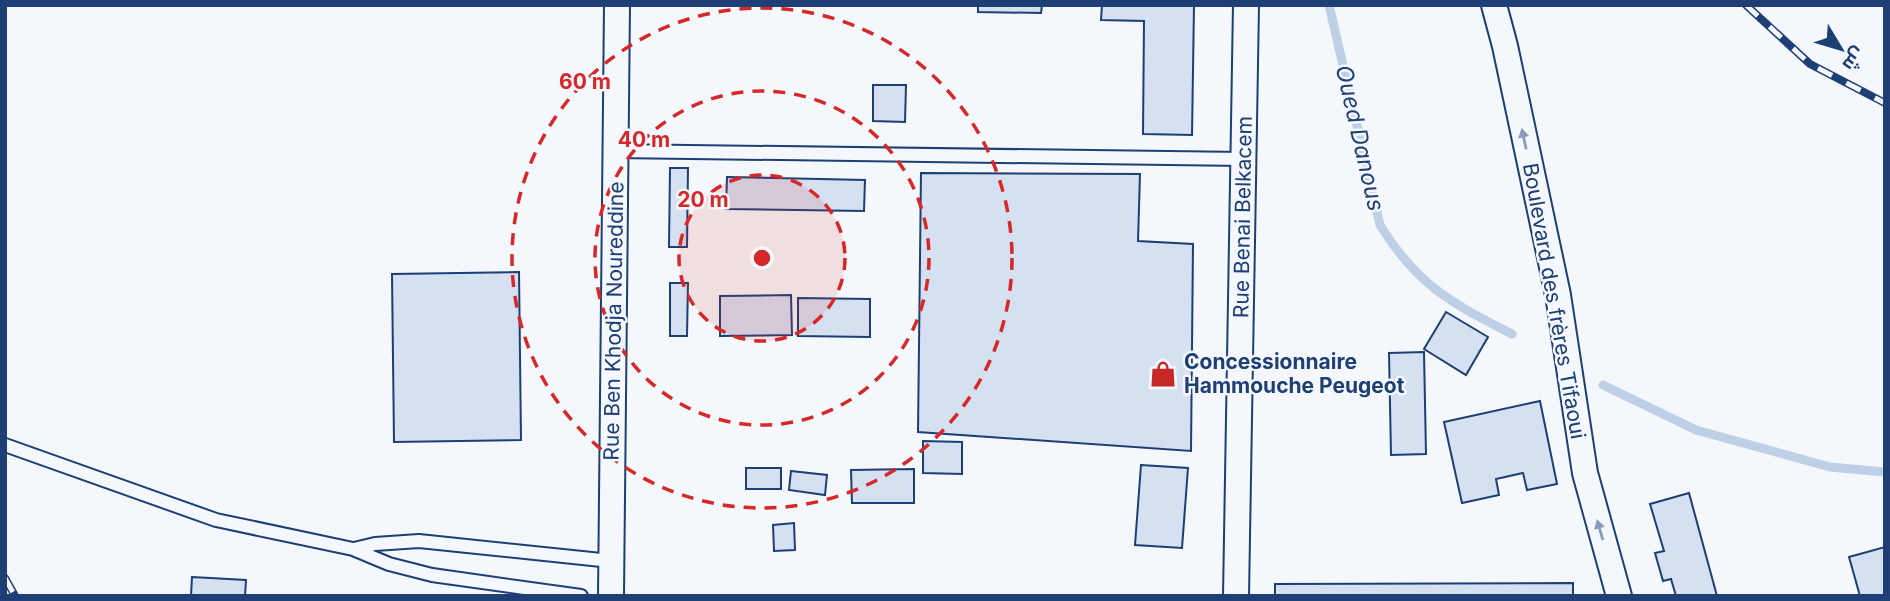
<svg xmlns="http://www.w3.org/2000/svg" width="1890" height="601" viewBox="0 0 1890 601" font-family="Inter,Cairo,sans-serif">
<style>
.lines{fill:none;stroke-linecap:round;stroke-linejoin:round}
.stream{stroke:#bed0e5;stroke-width:9}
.building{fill:#d5e0f0;stroke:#1d3f73;stroke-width:2}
.lane-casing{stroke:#1d3f73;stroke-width:16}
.street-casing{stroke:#1d3f73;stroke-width:28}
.lane{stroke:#f4f7fb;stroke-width:12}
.street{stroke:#f4f7fb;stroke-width:24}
.rail-casing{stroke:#1d3f73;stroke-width:8}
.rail{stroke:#f4f7fb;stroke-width:5;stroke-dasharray:16;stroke-linecap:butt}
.oneway{fill:#889bb7}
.ring{fill:none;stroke:#d62828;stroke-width:3.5;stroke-dasharray:12 9}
.labels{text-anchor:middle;stroke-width:5;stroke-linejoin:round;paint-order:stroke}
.street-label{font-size:21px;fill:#1d3f73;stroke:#f4f7fb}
.poi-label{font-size:21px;font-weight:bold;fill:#1d3f73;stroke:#f4f7fb;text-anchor:start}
.water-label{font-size:23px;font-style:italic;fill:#1d3f73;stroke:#f4f7fb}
.centre{fill:#d62828;stroke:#f4f7fb;stroke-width:3.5}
.ring-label{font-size:21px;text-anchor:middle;font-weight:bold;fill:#d62828;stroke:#f4f7fb;stroke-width:5;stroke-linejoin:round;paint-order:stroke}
</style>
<rect width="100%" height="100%" fill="#f4f7fb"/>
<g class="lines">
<!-- stream -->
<path class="stream" d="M1329,5L1380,225C1417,285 1451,303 1512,334
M1603,385L1696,430L1830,467L1885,472"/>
</g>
<!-- building -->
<path class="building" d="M978,5H1042L1041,13L978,12Z
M1102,5H1194L1192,135L1143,134L1144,21L1101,20Z
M873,85H906L905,122L873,121Z
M670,168H688L687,247H669Z
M921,173L1140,174L1138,241L1193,244L1191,451L918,432Z
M727,177L865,180L864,211L726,209Z
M519,272L521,440L394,442L392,274Z
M670,283H688L687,336H670Z
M791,295L792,335L720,336V296Z
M798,298L870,299V337L798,336Z
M1446,312L1488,337L1466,375L1424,349Z
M1424,352L1426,454L1391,455L1389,353Z
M1540,401L1557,484L1527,490L1523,473L1496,479L1499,495L1462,503L1444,422Z
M923,441L962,442V474L923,473Z
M1141,465L1188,468L1182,548L1135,545Z
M746,468H781V489H746Z
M914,469V503H852L851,470Z
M791,471L827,475L825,495L789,490Z
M1689,493L1717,596H1676L1671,579L1663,581L1655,553L1664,551L1650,504Z
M794,523L795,550L774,551L773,525Z
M1885,547V596H1860L1849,557Z
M192,577L246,580L245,596H191Z
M1573,583V596H1275V584Z"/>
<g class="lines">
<!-- lane casing -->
<g class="lane-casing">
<path id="lane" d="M615,151L1244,159
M5,445L216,520L353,549L389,564L432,575L581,596
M354,549L375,544L419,541L611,561
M5,593L6,596"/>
</g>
<!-- street casing -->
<g class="street-casing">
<path id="street" d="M1494,5L1505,46L1558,295L1585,473L1619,596
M611,596L617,5
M1236,596L1246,5"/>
</g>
<!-- lane -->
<use href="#lane" class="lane"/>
<!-- street -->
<use href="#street" class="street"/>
<!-- rail casing -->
<g class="rail-casing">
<path id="rail" d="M1746,5L1810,64L1885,103
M5,578L15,596"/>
</g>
<!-- rail -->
<use href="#rail" class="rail"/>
</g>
<!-- one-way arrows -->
<defs><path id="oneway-solid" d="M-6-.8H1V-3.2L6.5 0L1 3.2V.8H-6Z" transform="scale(1.75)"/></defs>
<g class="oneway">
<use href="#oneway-solid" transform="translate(1524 139) rotate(-102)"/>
<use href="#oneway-solid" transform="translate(1600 530) rotate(-106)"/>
</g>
<!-- distance rings -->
<circle cx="762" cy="258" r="83" fill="#d62828" fill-opacity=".12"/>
<g class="ring">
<circle cx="762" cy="258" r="83"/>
<circle cx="762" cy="258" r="167"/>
<circle cx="762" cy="258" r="250"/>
</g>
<!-- icons -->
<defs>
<g id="shop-bare" transform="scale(2.1)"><path d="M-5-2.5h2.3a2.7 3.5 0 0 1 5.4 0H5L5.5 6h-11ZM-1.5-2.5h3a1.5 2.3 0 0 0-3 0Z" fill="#c62828" stroke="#f4f7fb" stroke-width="2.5" paint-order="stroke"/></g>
</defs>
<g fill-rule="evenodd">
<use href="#shop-bare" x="1163" y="374"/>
</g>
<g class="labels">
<!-- street labels -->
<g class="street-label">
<text transform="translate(1243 217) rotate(-89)" y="7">Rue Benai Belkacem</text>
<text transform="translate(1554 301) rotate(80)" y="7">Boulevard des frères Tifaoui</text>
<text transform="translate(614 321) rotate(-89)" y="7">Rue Ben Khodja Noureddine</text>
</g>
<!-- poi labels -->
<g class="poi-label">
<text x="1184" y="369">Concessionnaire<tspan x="1184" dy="24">Hammouche Peugeot</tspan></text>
</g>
<!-- water labels -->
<g class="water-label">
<text transform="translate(1360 138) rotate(77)" y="8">Oued Danous</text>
</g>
</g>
<circle cx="762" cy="258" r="10" class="centre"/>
<g class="ring-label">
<text x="585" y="89">60 m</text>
<text x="644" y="147">40 m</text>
<text x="703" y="207">20 m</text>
</g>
<!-- border -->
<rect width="1890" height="601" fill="none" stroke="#1d3f73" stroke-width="14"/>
<!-- north arrow -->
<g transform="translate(1841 49) rotate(128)" stroke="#f4f7fb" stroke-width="5" paint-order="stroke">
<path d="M0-5L12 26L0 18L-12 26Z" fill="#1d3f73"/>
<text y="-10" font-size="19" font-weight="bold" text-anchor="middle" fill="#1d3f73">ش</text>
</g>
</svg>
